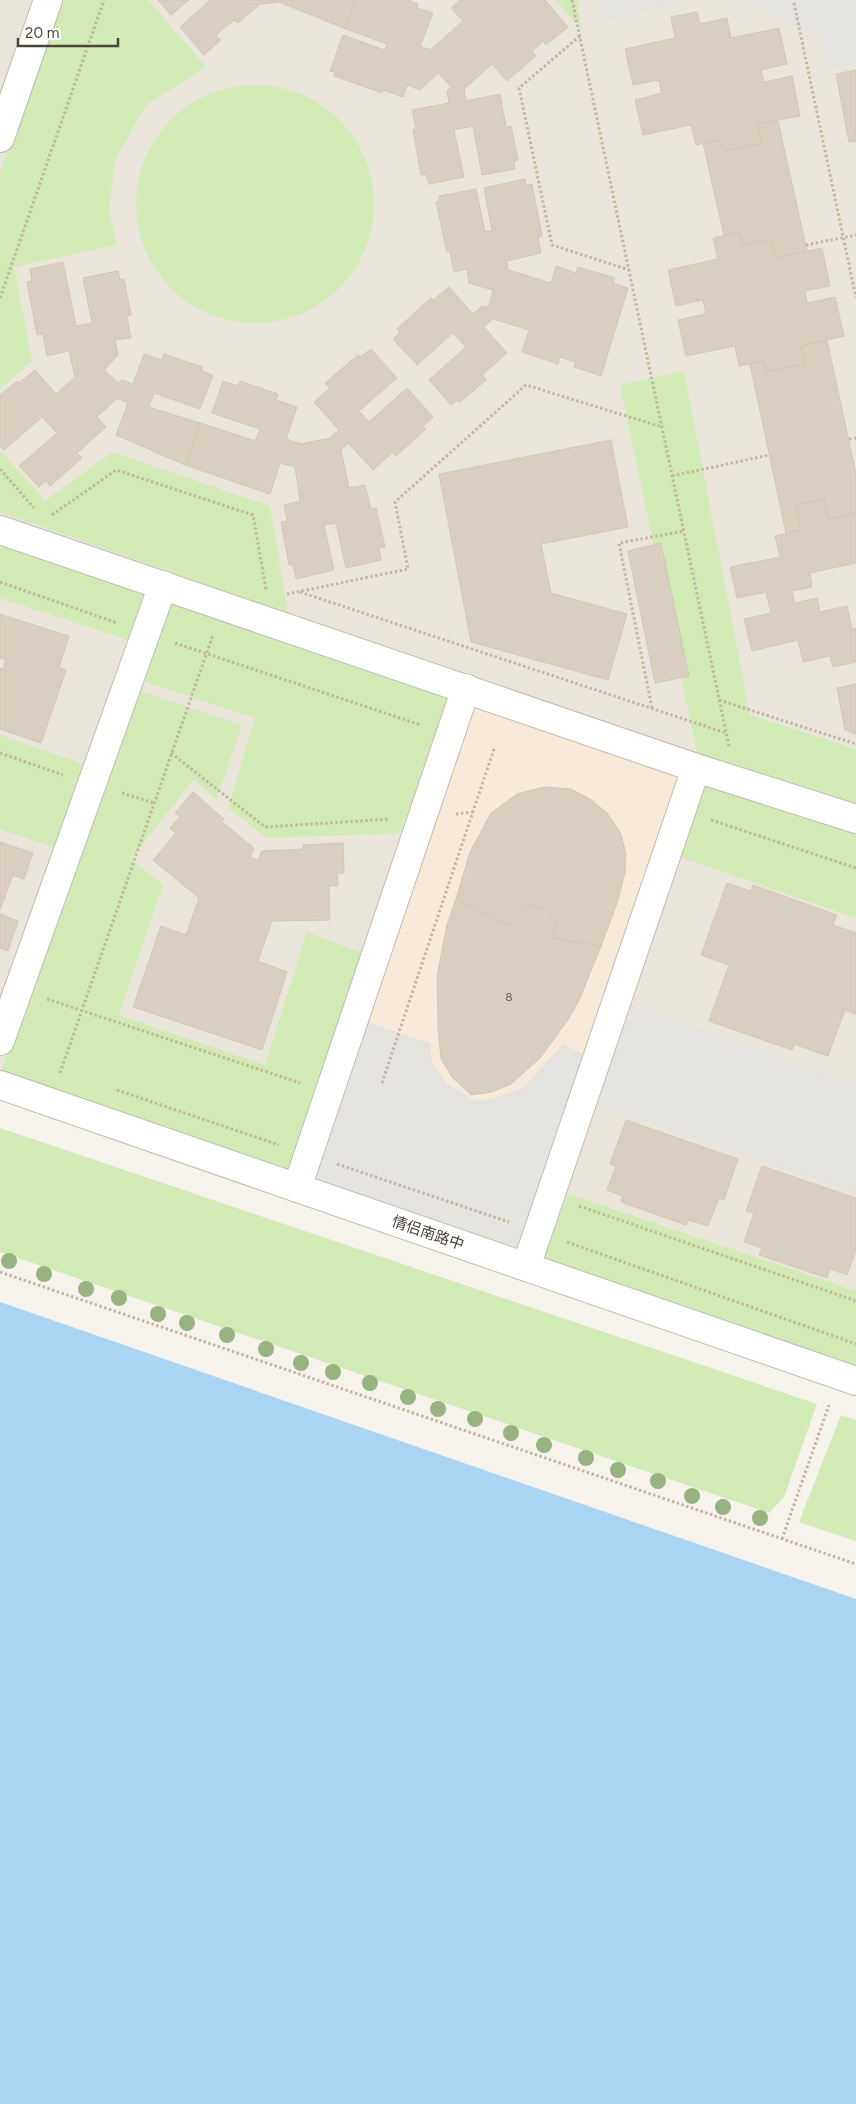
<svg xmlns="http://www.w3.org/2000/svg" width="856" height="2104" viewBox="0 0 856 2104" font-family="Figtree,'Noto Sans SC',sans-serif">
<style>
.residential{fill:#eae5da;fill-rule:evenodd}
.commercial{fill:#f7ead8}
.green{fill:#d2eab5}
.parking{fill:#e5e3e0}
.water{fill:#a9d4f2}
.building{fill:#d8cfc1;stroke:#d3c7b4}
.lines{fill:none;stroke-linecap:round;stroke-linejoin:round}
.minor-casing{stroke:#c2bbae;stroke-width:30}
.path{stroke:#c4b79f;stroke-width:3;stroke-dasharray:2.5 2.5;stroke-linecap:butt}
.minor{stroke:#fff;stroke-width:28}
.tree{fill:#97b381}
.labels{text-anchor:middle;stroke-width:4.5;stroke-linejoin:round;paint-order:stroke}
.number-label{font-size:12px;fill:#6e675b}
.street-label{font-size:15px;fill:#4b4439;stroke:#fff}
</style>
<rect width="100%" height="100%" fill="#f6f3ec"/>
<!-- residential -->
<path class="residential" d="M0,0H856V819L697,768L297,1187L0,1084V1043L164,587L0,529ZM193,793L224,819L222,822L254,848L250,857L258,860L262,851L303,849L304,845L343,843L337,873L338,886H329L330,920L272,921L258,961L287,972L262,1050L133,1007L161,927L186,935L199,898L176,833L170,828L180,817L175,813Z
M0,530L163,586L0,1040Z
M697,769L856,819V1381L526,1267Z"/>
<!-- commercial -->
<path class="commercial" d="M466,689L696,769L525,1266L298,1187Z"/>
<!-- green -->
<path class="green" d="M60,0H148L206,67L146,105L115,160L109,211L117,245L14,267L32,361L0,389V172Z
M555,0H577L582,30Z
M136 204a119 119 0 1 1 238 0a119 119 0 1 1-238 0Z
M684,371L750,715L856,749V811L699,762L620,385Z
M0,450L45,501L112,452L270,506L288,613L0,512Z
M0,540L145,589L128,640L0,598Z
M168,599L451,695L400,833L267,838L228,808L255,718L142,681Z
M140,691L242,725L216,800L194,779L131,859L163,885L119,1015L265,1065L307,932L365,954L288,1175L0,1074Z
M0,735L86,765L58,849L0,829Z
M701,785L856,832V918L674,855Z
M0,1128L817,1404L784,1497L769,1513L0,1252Z
M568,1194L856,1291V1370L543,1259Z
M841,1415L856,1420V1541L799,1522Z"/>
<!-- parking -->
<path class="parking" d="M597,0H689L601,20Z
M734,0H856V63L828,68L822,38Z
M631,1005L856,1086V1192L597,1105Z
M366,1022L430,1043L432,1063L447,1083L475,1101L495,1098L523,1088L563,1044L590,1057L518,1253L311,1180Z"/>
<!-- water -->
<path class="water" d="M0,1302L856,1599V2104H0Z"/>
<!-- building -->
<path class="building" d="M158,0H189L171,15Z
M210,0H356L346,29L279,2L260,4L238,23L234,20L216,35L221,40L204,55L180,27Z
M356,0H408L418,4L417,8L433,13L420,46L430,50L463,21L451,8L460,0H545L568,27L546,45L543,41L532,51L536,56L507,81L492,64L464,89L466,101L500,94L506,127L511,126L518,160L514,161L515,169L482,175L473,126L454,130L464,177L429,184L426,174L421,175L413,130L416,129L412,110L449,103L447,91L451,87L438,73L420,90L407,85L403,97L383,90L382,93L334,76L335,72L330,71L343,35L384,50L387,44L346,29Z
M697,12L700,24L727,18L731,38L779,28L787,64L761,70L764,82L792,76L800,116L758,124L762,143L723,151L720,140L696,145L691,125L643,135L635,100L662,93L659,80L633,85L625,49L675,38L671,17Z
M856,70V141L849,142L836,74Z
M778,121L807,251L775,258L770,239L743,245L740,232L724,236L703,143L720,140L723,151L762,143L758,124Z
M525,179L526,185L532,184L542,236L538,237L541,253L507,261L508,270L551,283L556,266L576,273L578,267L615,278L613,283L628,288L601,376L574,367L575,362L560,357L558,364L522,352L529,330L493,319L484,327L507,353L482,375L486,380L459,403L457,400L451,405L429,380L466,347L453,333L417,365L393,339L400,332L397,329L431,298L433,300L449,287L473,314L482,306L488,308L493,290L469,283L467,269L454,272L450,252H447L436,202L440,201L439,196L476,189L485,232L492,231L484,188Z
M740,232L743,245L770,239L775,258L822,248L830,286L805,291L807,303L835,297L844,336L801,346L805,364L766,372L763,361L739,366L735,346L686,356L678,320L706,314L703,300L676,306L668,270L718,259L713,238Z
M63,262L76,326L92,323L83,278L118,271L120,280L124,279L131,315L127,316L131,338L115,340L118,355L104,370L118,383L122,380L133,384L144,354L162,360L164,354L202,367L201,371L213,375L200,409L154,393L149,407L200,423L185,465L116,435L128,403L117,398L97,417L106,427L77,453L82,458L50,486L46,481L39,487L19,466L57,433L42,417L4,450L0,446V395L17,381L19,383L35,370L56,394L75,377L69,351L47,356L43,334L37,335L27,282L32,281L30,269Z
M827,340L856,474V513L828,519L824,499L796,505L801,530L786,533L750,364L763,361L766,372L805,364L801,346Z
M371,349L397,378L359,411L369,422L407,388L433,417L423,426L426,429L396,456L392,453L373,470L348,443L341,450L349,488L365,485L371,509L376,508L385,547L379,548L381,560L346,568L336,523L324,525L334,570L296,579L293,565H289L281,522L287,521L284,505L300,501L295,467L280,463L270,494L185,465L200,423L255,441L260,429L212,413L223,381L238,386L240,381L278,394L276,400L297,407L286,439L301,444L330,438L339,430L314,402L330,388L325,383L358,355L360,357Z
M611,440L628,527L541,544L551,593L627,614L608,680L471,642L439,474Z
M824,499L828,519L856,513V563L810,573L812,587L792,591L795,603L817,598L820,612L847,606L852,629L856,628V662L833,667L830,656L803,662L798,640L752,651L744,619L771,613L766,592L737,598L730,567L780,557L775,536L801,530L796,505Z
M661,543L689,676L655,683L628,551Z
M0,614L69,636L59,667L66,670L41,743L0,729V668L3,669L6,660L0,658Z
M856,684V734L845,730L837,688Z
M544,787L571,789L590,799L607,813L620,832L626,853L625,873L617,903L601,946L551,938L555,931V921L549,912L540,907L529,905L519,909L512,916L509,925L456,899L470,852L491,813L517,794Z
M193,792L224,819L222,822L254,848L250,857L258,860L262,851L303,849V845L343,843L344,873H337L338,886H329L330,920L272,921L258,961L287,972L262,1050L133,1007L161,926L186,935L199,898L153,860L176,833L170,828L180,817L175,813Z
M0,842L33,853L24,879L13,875L0,910Z
M727,883L751,891L753,885L837,915L833,925L856,933V1014L845,1010L828,1056L794,1044L792,1050L709,1021L729,965L701,955Z
M456,899L509,925L512,916L519,909L529,905L540,907L549,912L555,921V931L551,938L601,946L580,998L568,1020L540,1058L511,1084L492,1092L471,1095L452,1077L441,1059L438,1028L437,976L447,925Z
M0,914L18,921L8,951L0,948Z
M626,1120L738,1159L724,1200L719,1198L708,1226L689,1220L686,1225L621,1202L623,1196L607,1190L616,1166L610,1164Z
M762,1166L856,1198V1250L847,1275L830,1269L827,1278L759,1255L762,1248L744,1242L754,1213L746,1211Z"/>
<g class="lines">
<!-- minor casing -->
<g class="minor-casing">
<path id="minor" d="M0,138L48,0
M0,530L696,768L856,819
M0,1041L163,585
M0,1085L856,1381
M297,1188L466,688
M526,1267L696,768"/>
</g>
<!-- path -->
<path class="path" d="M572,0L729,746
M794,3L856,298
M580,36L519,88L552,245L629,270
M806,245L856,235
M0,298L104,0
M849,439L856,438
M0,469L34,508
M672,476L769,455
M52,515L116,470L253,515L266,589
M0,582L117,623
M300,592L726,733
M287,594L408,569L395,502L526,385L662,427
M175,643L421,725
M719,700L856,744
M652,708L619,543L684,531
M0,753L63,775
M171,753L265,827L390,819
M122,793L154,803
M456,814L473,812
M711,820L856,868
M47,999L300,1083
M60,1073L213,635
M382,1083L494,749
M117,1090L279,1145
M337,1164L509,1222
M579,1206L856,1301
M567,1242L856,1344
M0,1272L856,1564
M782,1539L829,1405"/>
<!-- minor -->
<use href="#minor" class="minor"/>
</g>
<!-- trees -->
<g class="tree">
<circle cx="9" cy="1261" r="8"/>
<circle cx="44" cy="1274" r="8"/>
<circle cx="86" cy="1289" r="8"/>
<circle cx="119" cy="1298" r="8"/>
<circle cx="158" cy="1314" r="8"/>
<circle cx="187" cy="1323" r="8"/>
<circle cx="227" cy="1335" r="8"/>
<circle cx="266" cy="1349" r="8"/>
<circle cx="301" cy="1363" r="8"/>
<circle cx="333" cy="1372" r="8"/>
<circle cx="370" cy="1383" r="8"/>
<circle cx="408" cy="1397" r="8"/>
<circle cx="438" cy="1409" r="8"/>
<circle cx="475" cy="1419" r="8"/>
<circle cx="511" cy="1433" r="8"/>
<circle cx="544" cy="1445" r="8"/>
<circle cx="586" cy="1458" r="8"/>
<circle cx="618" cy="1470" r="8"/>
<circle cx="658" cy="1481" r="8"/>
<circle cx="692" cy="1496" r="8"/>
<circle cx="723" cy="1507" r="8"/>
<circle cx="760" cy="1518" r="8"/>
</g>
<g class="labels">
<!-- number labels -->
<g class="number-label">
<text x="509" y="1001">8</text>
</g>
<!-- street labels -->
<g class="street-label">
<text transform="translate(428 1233) rotate(19)" y="5">情侣南路中</text>
</g>
</g>
<!-- scale -->
<path d="M18 38v8h100v-8" fill="none" stroke="#4b4439" stroke-width="2.5"/>
<text x="25" y="38" font-size="15" fill="#4b4439" stroke="#ffffff" stroke-width="4" paint-order="stroke">20 m</text>
</svg>
